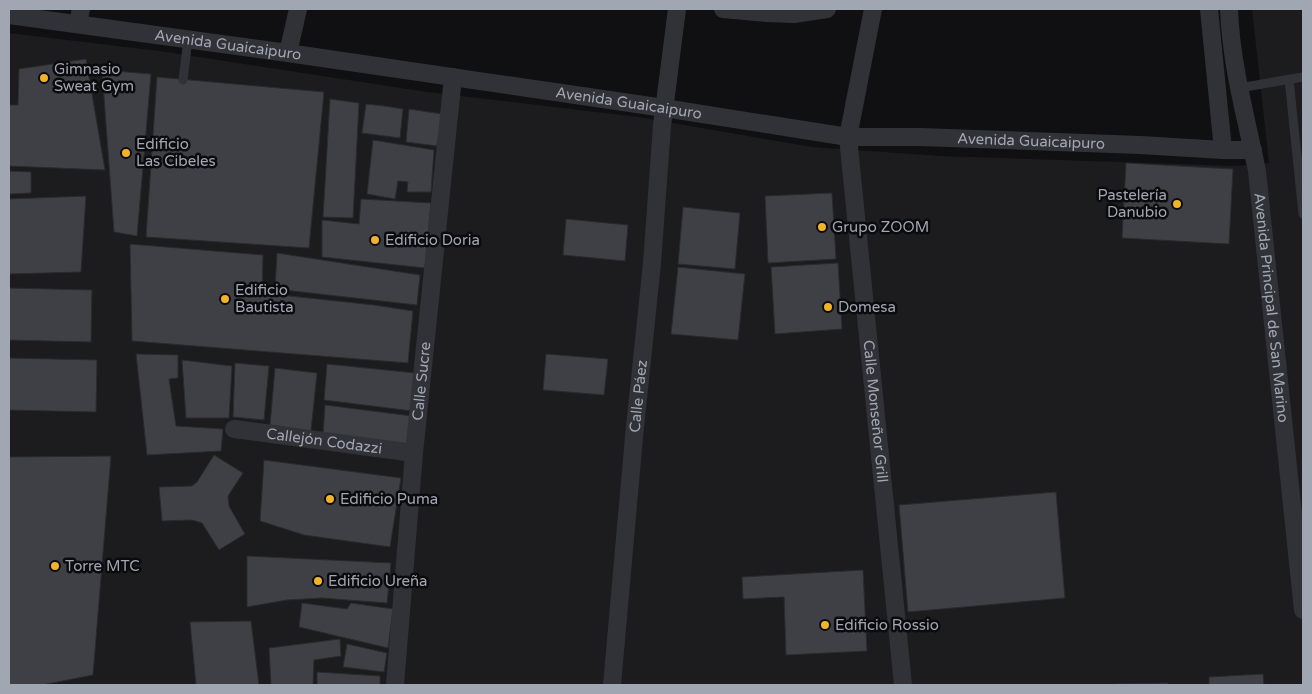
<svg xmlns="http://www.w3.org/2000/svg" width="1312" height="694" viewBox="0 0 1312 694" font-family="'Varela Round',sans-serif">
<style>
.built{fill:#1c1c1f}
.building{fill:#3f4045;stroke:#2a2a2e}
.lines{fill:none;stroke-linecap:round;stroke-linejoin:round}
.lane{stroke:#313237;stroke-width:9}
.street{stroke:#313237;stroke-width:18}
.poi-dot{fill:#f1b329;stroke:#0b0b0d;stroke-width:2}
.labels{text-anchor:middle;stroke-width:5;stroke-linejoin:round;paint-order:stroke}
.street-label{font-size:15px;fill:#a1a6b3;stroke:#0b0b0d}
.poi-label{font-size:15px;fill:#a1a6b3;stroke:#0b0b0d;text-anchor:start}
</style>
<rect width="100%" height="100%" fill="#101012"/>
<!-- built -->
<path class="built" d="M1252,9H1303V685H9V33L159,51L427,92L638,117L812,147L941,156L1235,166L1269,163Z"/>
<!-- building -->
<path class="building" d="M86,59L105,170L9,166V105H18L19,69Z
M102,70L151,74L137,236L114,232Z
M157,77L324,92L309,248L146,237Z
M330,99L359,103L353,218L323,217Z
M366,104L384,106L403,109L400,138L362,133Z
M409,109L442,114L437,146L406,142Z
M373,140L434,150L431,192H407L408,182L398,181L395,199L367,194Z
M1126,163L1233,169L1229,244L1122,238Z
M9,171L31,172V193L9,194Z
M832,193L836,259L768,263L765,196Z
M86,196L81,272L9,274V199Z
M361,199L431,203L425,268L322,257V220L359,224Z
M683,207L740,213L735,269L678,264Z
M566,219L628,225L625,261L563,255Z
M130,244L263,255L262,293L374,305L413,311L408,363L132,341Z
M277,253L420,275L417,305L275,289Z
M838,263L842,329L775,334L771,267Z
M678,267L745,274L738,340L671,334Z
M9,288L92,290L91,342L9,340Z
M136,354L178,355V378L169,379L176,426L223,429L221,451L147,455Z
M546,354L608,359L604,395L543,390Z
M9,358L97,360L96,412L9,410Z
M182,360L232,366L229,418H186Z
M235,363L269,366L264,420L233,417Z
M327,364L415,373L412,411L324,400Z
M275,368L317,373L311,431L270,425Z
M325,405L412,416L407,447L323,435Z
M214,455L243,473L228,496L229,506L245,534L219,550L202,523L192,520L162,521L159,487L192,486L197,482Z
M111,456L93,675L42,685H9V457Z
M264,460L401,478L390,547L304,535L260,521Z
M1056,492L1065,598L908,612L899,505Z
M247,556L391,563L387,603L322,598L287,600L247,607Z
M863,570L867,651L786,655L784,597L743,599L742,577Z
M302,603L347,609L351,603L393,609L388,648L299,627Z
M251,621L259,685H196L190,622Z
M340,639L341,656L314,660L313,685H271L269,648Z
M347,644L387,653L384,672L343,667Z
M317,672L380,676V685H317Z
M1263,674L1264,685H1209V677Z
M1168,683V685H1115V684Z"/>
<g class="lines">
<!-- lane -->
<path class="lane" d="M1289,79L1303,214
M183,80L188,39
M1239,88L1303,77"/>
<!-- street -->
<g class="street">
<path d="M723,9L767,13L794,14L827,9"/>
<path id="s1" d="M873,9L848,137L903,685"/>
<path d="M1209,9L1223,150"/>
<path id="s2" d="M1229,9C1231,64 1246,117 1257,171L1303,610"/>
<path id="s3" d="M9,15L288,53L664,108L848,137H921L1140,145L1223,150H1253"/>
<path d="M78,24L81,9"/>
<path d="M288,53L298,9"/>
<path id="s4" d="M234,429L414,453"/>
<path id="s5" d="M395,685L414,453L453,77"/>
<path id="s6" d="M612,685L634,437L652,263L662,126L677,9"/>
</g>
</g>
<!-- markers -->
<g class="poi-dot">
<circle cx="44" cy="78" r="5"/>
<circle cx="126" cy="153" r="5"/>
<circle cx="1177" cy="204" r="5"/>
<circle cx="822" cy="227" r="5"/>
<circle cx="375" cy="240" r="5"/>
<circle cx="225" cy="299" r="5"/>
<circle cx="828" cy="307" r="5"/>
<circle cx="330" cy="499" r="5"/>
<circle cx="55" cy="566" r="5"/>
<circle cx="318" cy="581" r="5"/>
<circle cx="825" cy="625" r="5"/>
</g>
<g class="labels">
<!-- street labels -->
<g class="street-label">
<text dy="5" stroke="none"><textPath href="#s3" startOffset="221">Avenida Guaicaipuro</textPath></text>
<text dy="5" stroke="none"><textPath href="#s3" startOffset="626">Avenida Guaicaipuro</textPath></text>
<text dy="5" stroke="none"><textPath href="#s3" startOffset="1031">Avenida Guaicaipuro</textPath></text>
<text dy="5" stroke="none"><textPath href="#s2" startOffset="302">Avenida Principal de San Marino</textPath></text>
<text dy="5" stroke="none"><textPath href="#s5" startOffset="305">Calle Sucre</textPath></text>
<text dy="5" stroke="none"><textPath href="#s6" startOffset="290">Calle Páez</textPath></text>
<text dy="5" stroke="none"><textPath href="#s1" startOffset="406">Calle Monseñor Grill</textPath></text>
<text dy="5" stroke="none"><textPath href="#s4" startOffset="91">Callejón Codazzi</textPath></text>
</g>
<!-- poi labels -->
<g class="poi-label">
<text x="54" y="74">Gimnasio<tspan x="54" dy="17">Sweat Gym</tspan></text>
<text x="136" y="149">Edificio<tspan x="136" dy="17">Las Cibeles</tspan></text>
<text x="1167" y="200" text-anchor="end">Pastelería<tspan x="1167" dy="17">Danubio</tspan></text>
<text x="832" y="232">Grupo ZOOM</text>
<text x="385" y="245">Edificio Doria</text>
<text x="235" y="295">Edificio<tspan x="235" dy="17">Bautista</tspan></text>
<text x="838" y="312">Domesa</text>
<text x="340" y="504">Edificio Puma</text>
<text x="65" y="571">Torre MTC</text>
<text x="328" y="586">Edificio Ureña</text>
<text x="835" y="630">Edificio Rossio</text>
</g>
</g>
<!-- border -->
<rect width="1312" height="694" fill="none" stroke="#a1a6b3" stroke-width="20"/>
</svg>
